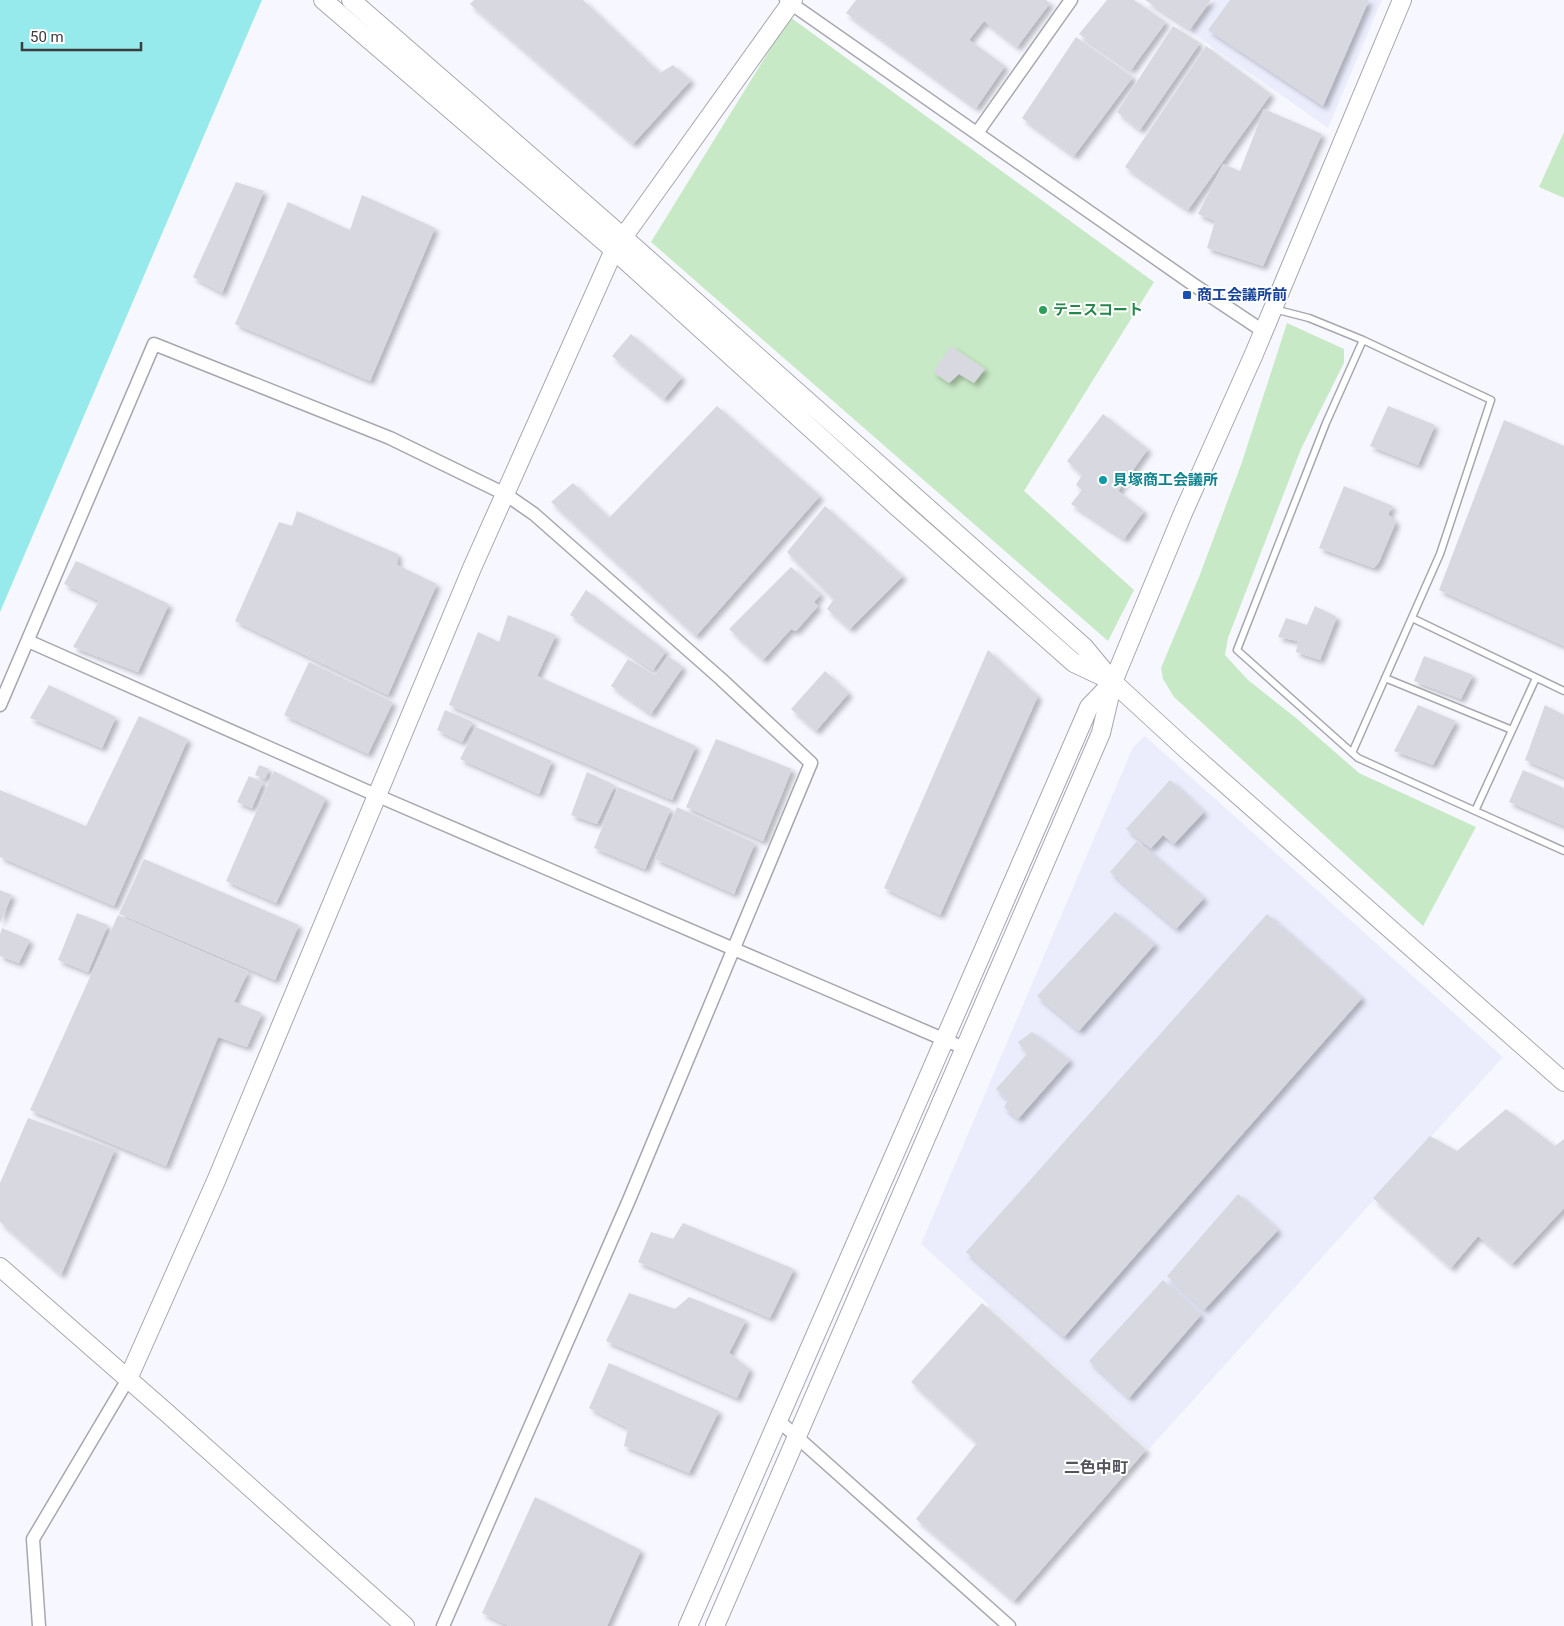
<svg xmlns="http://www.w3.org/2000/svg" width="1564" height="1626" viewBox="0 0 1564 1626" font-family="Roboto,'Noto Sans JP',sans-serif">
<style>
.built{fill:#ebedfd}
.green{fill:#c8e9c5}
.water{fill:#97eaeb}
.building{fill:#d7d8e0;filter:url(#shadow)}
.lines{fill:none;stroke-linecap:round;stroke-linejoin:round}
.lane-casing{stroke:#a6a7af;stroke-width:9}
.street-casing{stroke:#a6a7af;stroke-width:15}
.secondary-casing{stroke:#a6a7af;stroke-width:20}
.lane{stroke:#fff;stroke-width:6}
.street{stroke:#fff;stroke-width:12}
.secondary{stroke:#fff;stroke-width:18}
.transit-dot{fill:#1a4fb4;stroke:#fff;stroke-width:2}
.leisure-dot{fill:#2e9e5b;stroke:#fff;stroke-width:2}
.culture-dot{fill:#0f9aa8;stroke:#fff;stroke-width:2}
.labels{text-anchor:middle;stroke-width:4;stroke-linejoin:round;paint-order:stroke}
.transit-label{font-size:15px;font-weight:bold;fill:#164399;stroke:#fff;text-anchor:start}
.leisure-label{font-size:15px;font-weight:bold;fill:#27864d;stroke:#fff;text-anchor:start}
.culture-label{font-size:15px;font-weight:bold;fill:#0d838f;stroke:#fff;text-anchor:start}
.neighbourhood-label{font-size:16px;font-weight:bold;fill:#54555c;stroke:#fff}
</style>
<defs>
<filter id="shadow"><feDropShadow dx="4" dy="4" stdDeviation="2.5" flood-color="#0004"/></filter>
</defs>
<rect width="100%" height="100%" fill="#f7f8ff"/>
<!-- built -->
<path class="built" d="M1213,0H1382L1328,128L1191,32Z
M1145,736L1503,1057L1149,1449L921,1244L1133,747Z"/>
<!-- green -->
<path class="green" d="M790,17L1154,282L1024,491L1134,590L1108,641L651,242Z
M1564,132V198L1539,187Z
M1287,323L1344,349V363L1301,449L1228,638L1225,655L1248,680L1296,718L1359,773L1476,827L1423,926L1174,697L1163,679L1161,668L1199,577L1241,465Z"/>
<!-- water -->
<path class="water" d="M0,0H262L0,612Z"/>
<!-- building -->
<path class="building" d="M474,0H583L660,73L673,65L691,80L633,144L470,4Z
M856,0H1046L1050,3L1017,47L984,21L969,40L1005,66L976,108L846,13Z
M1107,0H1134L1166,22L1131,70L1079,34Z
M1145,0H1211L1190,29Z
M1230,0H1369L1323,106L1208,30Z
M1173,26L1200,43L1140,130L1117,112Z
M1076,37L1133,77L1074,156L1022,118Z
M1206,46L1271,94L1188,210L1125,167Z
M1264,109L1322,134L1263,266L1207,248L1215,221L1198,214L1223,164L1240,171Z
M236,182L264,191L222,293L193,277Z
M362,195L435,228L370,381L235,324L288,202L350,230Z
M631,334L682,377L664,399L612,356Z
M951,346L985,369L974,383L959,374L949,383L933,372Z
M717,406L820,496L696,636L551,502L573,483L609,518Z
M1388,406L1435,425L1418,465L1370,446Z
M1103,414L1148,449L1118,491L1144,511L1124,539L1071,504L1082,490L1076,485L1082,475L1067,461Z
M1504,420L1564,446V646L1439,590Z
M1344,486L1393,506L1388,514L1396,522L1379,562L1374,568L1319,548Z
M825,506L903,576L850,629L827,609L834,599L787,552Z
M297,511L398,554L397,565L437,584L388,695L235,621L279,522L292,526Z
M76,561L169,604L138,672L73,647L99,601L64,584Z
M791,567L821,594L814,602L818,606L796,631L791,629L763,660L729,629Z
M586,590L666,651L653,670L570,615Z
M1315,606L1337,617L1320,660L1296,652L1298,641L1278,637L1286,618L1307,625Z
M508,615L556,635L537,676L696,746L672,800L449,705L478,632L499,642Z
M988,650L1038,696L940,915L884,888Z
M668,656L683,667L651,714L611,686L628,659L655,675Z
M1424,656L1473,675L1461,699L1414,681Z
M309,662L393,702L368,754L284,715Z
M825,671L849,693L816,731L791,709Z
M49,685L116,717L102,748L30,718Z
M1418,705L1456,721L1433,765L1394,751Z
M1545,705L1564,715V777L1525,760Z
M445,710L473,722L462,742L437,730Z
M139,716L188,739L114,906L0,857V790L86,826Z
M476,727L552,761L539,794L460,759Z
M716,739L792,769L763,841L686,807Z
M259,765L269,769L265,779L255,775Z
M1523,770L1564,788V826L1509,802Z
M274,771L326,798L276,903L226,881Z
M587,772L615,785L597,824L571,815Z
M249,776L263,782L252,808L237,802Z
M1170,780L1204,812L1174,844L1163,835L1151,848L1126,829Z
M618,787L671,809L645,869L594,848Z
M677,807L755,843L734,894L655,859Z
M1137,841L1204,898L1176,929L1110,872Z
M144,859L299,925L275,980L119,914Z
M0,890L12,895L0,923Z
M1115,912L1155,944L1079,1031L1037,996Z
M77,913L108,925L88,972L58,960Z
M1267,914L1362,998L1064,1337L966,1252Z
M118,915L248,972L234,1002L262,1013L247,1047L218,1037L166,1166L30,1110Z
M2,928L30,940L19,963L0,956V934Z
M1032,1032L1070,1060L1018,1119L1004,1107L1008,1100L996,1089L1027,1054L1018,1042Z
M1506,1109L1555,1146L1564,1139V1208L1512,1264L1478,1236L1451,1268L1373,1198L1430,1136L1457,1151Z
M28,1118L115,1149L61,1275L0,1222V1183Z
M1238,1194L1278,1230L1204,1310L1167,1276Z
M683,1223L794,1269L770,1318L638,1262L651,1232L673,1239Z
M1163,1280L1201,1315L1129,1398L1089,1361Z
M629,1293L675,1309L689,1297L746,1320L729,1353L750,1369L737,1398L606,1341Z
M982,1303L1146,1450L1014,1601L916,1519L977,1443L911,1382Z
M609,1363L719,1411L689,1473L624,1446L628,1428L589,1408Z
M535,1497L641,1550L607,1626H509L482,1613Z"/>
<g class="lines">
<!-- lane casing -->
<g class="lane-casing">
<path id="lane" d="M1274,309L1309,318L1363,340L1326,423L1237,650L1358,758L1564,851
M1412,618L1564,691
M1385,678L1512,730
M1352,753L1440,554L1491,400L1363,340
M1475,811L1536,678"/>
</g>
<!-- street casing -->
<g class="street-casing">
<path id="street" d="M786,0L1194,285L1263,331
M977,133L1071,0
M28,641L378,796L964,1048
M0,705L154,344L390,438L505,494L534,514L721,679L811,763L629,1200L443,1626
M779,1421L1009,1626
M39,1626L33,1539L128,1379"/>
</g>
<!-- secondary casing -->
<g class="secondary-casing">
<path id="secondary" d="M323,0L614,250L894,504L1074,663L1108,679
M351,0L623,237L1084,647L1113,682L1187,750L1564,1082
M0,1267L167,1413L405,1626
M128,1379L216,1181L472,568L614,250L793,0
M688,1626C824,1321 955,1013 1089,707L1113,682
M715,1626L1101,733L1113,682L1183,513L1254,354L1402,0"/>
</g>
<!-- lane -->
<use href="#lane" class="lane"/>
<!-- street -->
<use href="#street" class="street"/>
<!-- secondary -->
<use href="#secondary" class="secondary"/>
</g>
<!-- markers -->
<rect class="transit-dot" x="1182" y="290" width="10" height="10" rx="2.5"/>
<circle class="leisure-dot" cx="1043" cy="310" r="5"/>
<circle class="culture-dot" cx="1103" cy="480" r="5"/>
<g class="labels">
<!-- transit labels -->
<g class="transit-label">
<text x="1197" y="300">商工会議所前</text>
</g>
<!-- leisure labels -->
<g class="leisure-label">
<text x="1053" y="315">テニスコート</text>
</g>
<!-- culture labels -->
<g class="culture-label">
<text x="1113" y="485">貝塚商工会議所</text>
</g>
<!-- neighbourhood labels -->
<g class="neighbourhood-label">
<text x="1096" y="1473">二色中町</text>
</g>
</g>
<!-- scale -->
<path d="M22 42v8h119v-8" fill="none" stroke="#3b3c3f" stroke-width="2.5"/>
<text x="30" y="42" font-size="15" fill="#3b3c3f" stroke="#ffffff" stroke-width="4" paint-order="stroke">50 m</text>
</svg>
